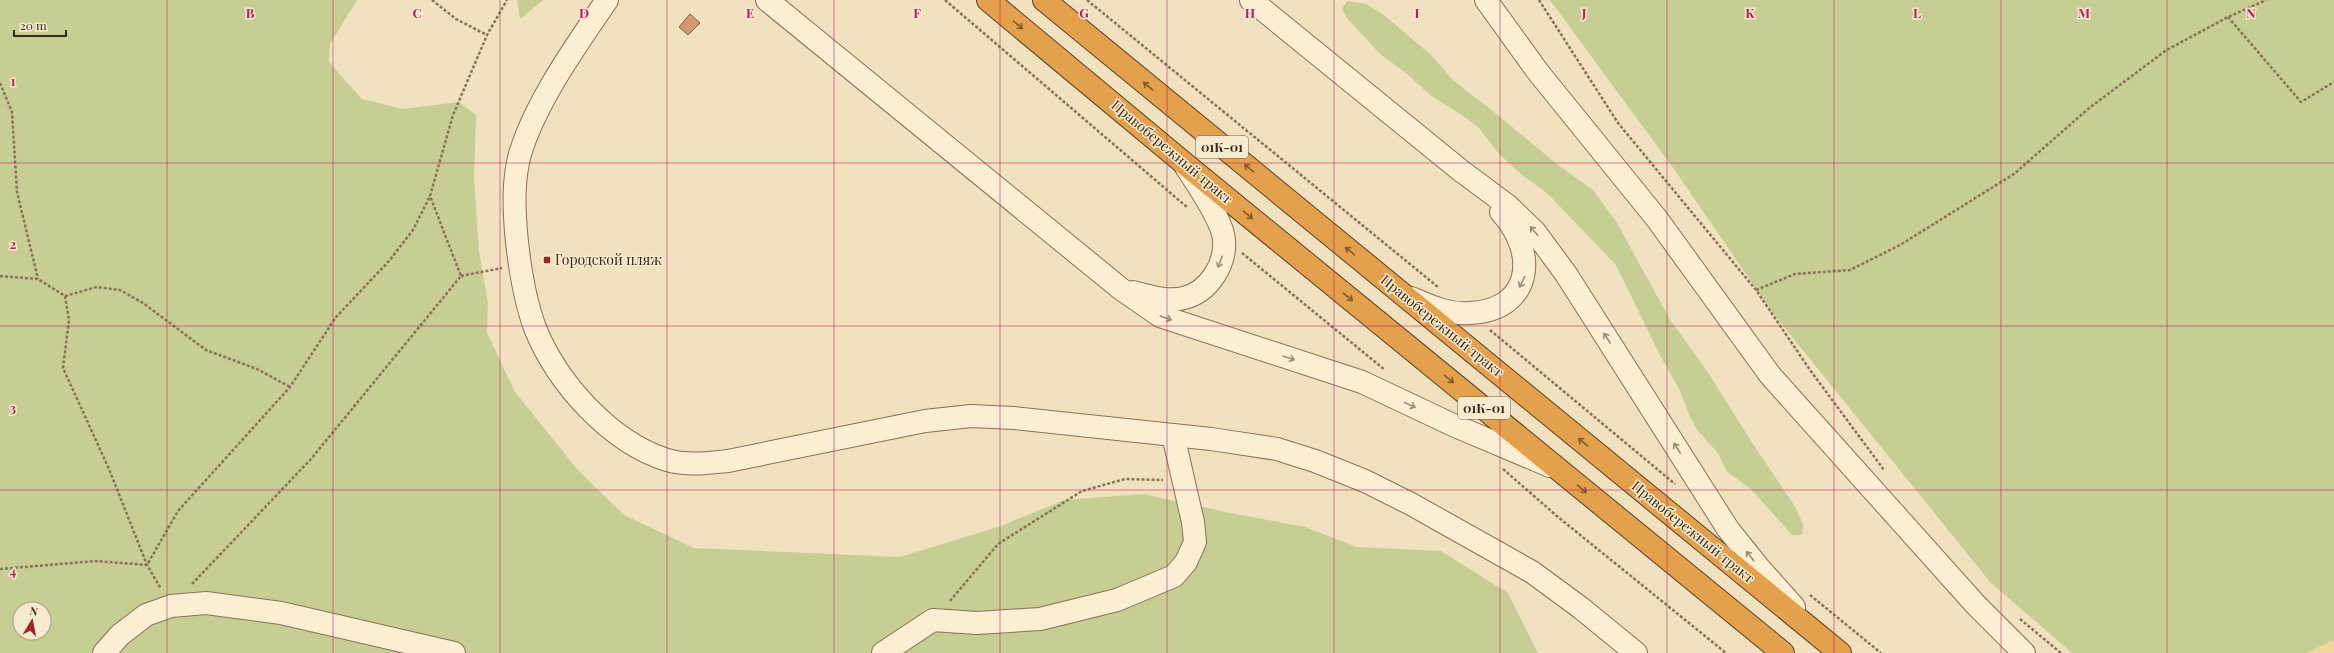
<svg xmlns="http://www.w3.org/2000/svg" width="2334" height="653" viewBox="0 0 2334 653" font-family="'Playfair Display',serif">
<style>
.green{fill:#c7ce93;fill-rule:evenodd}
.sand{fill:#edd79b}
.building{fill:#d09973;stroke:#8a5a3b}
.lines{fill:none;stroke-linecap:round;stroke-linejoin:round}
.minor-casing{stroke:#897157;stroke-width:24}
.highway-casing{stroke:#573f2b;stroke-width:24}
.path{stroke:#897157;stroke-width:2.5;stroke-dasharray:3 2;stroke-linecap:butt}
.minor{stroke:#faeed3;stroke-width:22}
.highway{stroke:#e4a04b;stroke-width:22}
.oneway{stroke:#7d592f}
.oneway2{stroke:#998c78}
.grid{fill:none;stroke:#c2185b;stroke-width:1;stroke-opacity:0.55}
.poi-dot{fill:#9b2425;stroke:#f7ebcf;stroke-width:1.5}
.labels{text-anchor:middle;stroke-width:3;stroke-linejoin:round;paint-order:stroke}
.shield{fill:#f7ebcf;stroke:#716352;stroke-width:1}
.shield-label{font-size:13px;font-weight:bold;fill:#38291c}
.street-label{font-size:14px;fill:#38291c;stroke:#f7ebcf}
.poi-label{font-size:14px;fill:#38291c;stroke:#f7ebcf;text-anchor:start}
.grid-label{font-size:13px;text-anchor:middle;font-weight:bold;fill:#c2185b;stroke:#f7ebcf;stroke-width:3;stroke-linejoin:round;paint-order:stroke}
</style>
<rect width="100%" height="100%" fill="#f0e1bf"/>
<!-- green -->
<path class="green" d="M0,0H357L330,44L329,62L362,99L402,109L459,102L476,115L474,177L479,252L488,303L487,333L515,392L577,469L624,515L694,548L900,557L1001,526L1064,500L1143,494L1235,514L1305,527L1357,547L1441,551L1508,593L1538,653H0ZM20,609H44V633H20Z
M517,0H543L520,19Z
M1550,0H2334V640L2307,653H2072L1991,583L1772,312L1674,169Z
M1347,1L1366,4L1384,15L1432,56L1453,80L1469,93L1488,107L1558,165L1593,190L1617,223L1669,318L1709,374L1751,441L1794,505L1803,524L1802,535H1792L1751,489L1727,472L1718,453L1698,431L1691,419L1679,389L1659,353L1616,265L1547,193L1522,175L1499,154L1479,128L1459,113L1430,95L1405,72L1380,54L1347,18L1342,9Z"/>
<!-- sand -->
<path class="sand" d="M2334,640V653H2307Z"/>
<!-- building -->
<path class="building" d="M690,14L700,23L688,35L679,27Z"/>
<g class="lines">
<!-- minor casing -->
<g class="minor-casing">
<path id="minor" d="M607,0C576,46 536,101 520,154C513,180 514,206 516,232C519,264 524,298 535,328C557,383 610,442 667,460C687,466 708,463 728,461L925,421L971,416L1014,418L1211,439L1277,449L1315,461L1365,481L1411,504L1532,572L1581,608L1636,653
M767,0L1121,289L1160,316L1362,382L1453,425L1550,466
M1251,0L1460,170L1507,205L1535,232L1566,274L1728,529L1760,569L1794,607
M1486,0L1538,72L1657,219L1770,375L1976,605L2024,653
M1133,292C1148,296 1168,302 1184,298C1209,292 1226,264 1224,240C1223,221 1197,184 1186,167
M1411,298C1430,306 1449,315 1470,313C1533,310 1538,252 1501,212
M104,653L120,635L146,615L171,606L206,603L281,613L454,653
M883,653L933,620L977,623L1040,619L1117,600L1174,576L1186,562L1195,542L1193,522L1173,435"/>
</g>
<!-- highway casing -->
<g class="highway-casing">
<path id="highway" d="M988,0L1185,164L1783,653
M1044,0L1840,653"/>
</g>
<!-- path -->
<path class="path" d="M432,0L456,19L487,35
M945,0L1188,208
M1087,0L1438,287
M1539,0L1618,123L1756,290L1810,370L1884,470
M2228,17L2301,102L2334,82
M0,83L12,112L17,192L38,279
M1242,253L1385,370
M0,276L38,279L65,296L69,320L63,368L109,469L147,565L161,589
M461,276L502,268
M1756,290L1795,274L1850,270L1900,245L2014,174L2088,109L2165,51L2228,17L2266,0
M65,296L97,287L120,290L143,303L206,350L257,369L290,387
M1490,330L1675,484
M1503,469L1558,517L1726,653
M0,569L96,561L147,565L178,511L290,387L336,317L389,261L413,230L430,196
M192,584L311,459L461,276L430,196L453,115L487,35L507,0
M1810,595L1881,653
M950,601L998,544L1082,491L1125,479L1163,480
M2020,619L2061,653"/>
<!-- minor -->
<use href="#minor" class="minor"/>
<!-- highway -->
<use href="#highway" class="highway"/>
</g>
<!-- one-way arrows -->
<defs><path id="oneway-shaft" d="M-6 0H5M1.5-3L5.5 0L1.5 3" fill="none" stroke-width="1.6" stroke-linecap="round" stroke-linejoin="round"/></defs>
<g class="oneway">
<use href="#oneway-shaft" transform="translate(1018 25) rotate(40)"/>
<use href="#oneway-shaft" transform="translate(1148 86) rotate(-140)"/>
<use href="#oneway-shaft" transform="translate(1249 168) rotate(-141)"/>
<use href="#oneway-shaft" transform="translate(1248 215) rotate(39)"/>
<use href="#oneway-shaft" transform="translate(1350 251) rotate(-141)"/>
<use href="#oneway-shaft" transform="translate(1348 297) rotate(39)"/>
<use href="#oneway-shaft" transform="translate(1449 379) rotate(39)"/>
<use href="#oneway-shaft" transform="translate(1583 442) rotate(-141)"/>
<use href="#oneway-shaft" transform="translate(1582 489) rotate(39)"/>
</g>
<g class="oneway2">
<use href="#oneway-shaft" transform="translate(1534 231) rotate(-132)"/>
<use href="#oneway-shaft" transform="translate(1220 262) rotate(110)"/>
<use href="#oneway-shaft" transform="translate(1522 282) rotate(116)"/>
<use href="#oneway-shaft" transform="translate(1166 318) rotate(20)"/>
<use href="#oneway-shaft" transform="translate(1607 338) rotate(-123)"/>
<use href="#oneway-shaft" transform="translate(1289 358) rotate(18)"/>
<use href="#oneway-shaft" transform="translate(1410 405) rotate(25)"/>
<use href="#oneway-shaft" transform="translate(1677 448) rotate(-123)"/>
<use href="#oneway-shaft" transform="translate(1750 556) rotate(-128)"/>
</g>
<!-- grid -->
<path class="grid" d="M167,0V653M333,0V653M500,0V653M667,0V653M834,0V653M1000,0V653M1167,0V653M1334,0V653M1500,0V653M1667,0V653M1834,0V653M2001,0V653M2167,0V653M0,163H2334M0,326H2334M0,490H2334"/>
<!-- markers -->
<rect class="poi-dot" x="543" y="256" width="8" height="8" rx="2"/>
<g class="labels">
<!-- shield labels -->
<g class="shield">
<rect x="1196" y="136" width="52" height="22" rx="3"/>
<rect x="1458" y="397" width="52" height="22" rx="3"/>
</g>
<g class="shield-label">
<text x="1222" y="152">01К-01</text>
<text x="1484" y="413">01К-01</text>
</g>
<!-- street labels -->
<g class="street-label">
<text transform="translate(1172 152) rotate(40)" y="5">Правобережный тракт</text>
<text transform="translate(1442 326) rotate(39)" y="5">Правобережный тракт</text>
<text transform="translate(1693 532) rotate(39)" y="5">Правобережный тракт</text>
</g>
<!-- poi labels -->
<g class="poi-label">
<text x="555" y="265">Городской пляж</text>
</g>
</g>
<g class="grid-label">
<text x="250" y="18">B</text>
<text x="417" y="18">C</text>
<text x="584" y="18">D</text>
<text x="750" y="18">E</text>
<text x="917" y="18">F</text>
<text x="1084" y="18">G</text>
<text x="1250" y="18">H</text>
<text x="1417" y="18">I</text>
<text x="1584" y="18">J</text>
<text x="1750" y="18">K</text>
<text x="1917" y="18">L</text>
<text x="2084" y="18">M</text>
<text x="2251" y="18">N</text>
<text x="13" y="86">1</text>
<text x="13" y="249">2</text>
<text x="13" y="413">3</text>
<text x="13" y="576">4</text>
</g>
<!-- north arrow -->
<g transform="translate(32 621) rotate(10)"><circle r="19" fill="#f7ebcf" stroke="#ab9d87"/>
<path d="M0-3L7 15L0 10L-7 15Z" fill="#9b2425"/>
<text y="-6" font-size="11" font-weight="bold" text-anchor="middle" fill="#38291c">N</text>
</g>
<!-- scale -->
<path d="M14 30v6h52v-6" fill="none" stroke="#38291c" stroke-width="2"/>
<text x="20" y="30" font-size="12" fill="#38291c" stroke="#f7ebcf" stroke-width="3" paint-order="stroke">20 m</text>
</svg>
